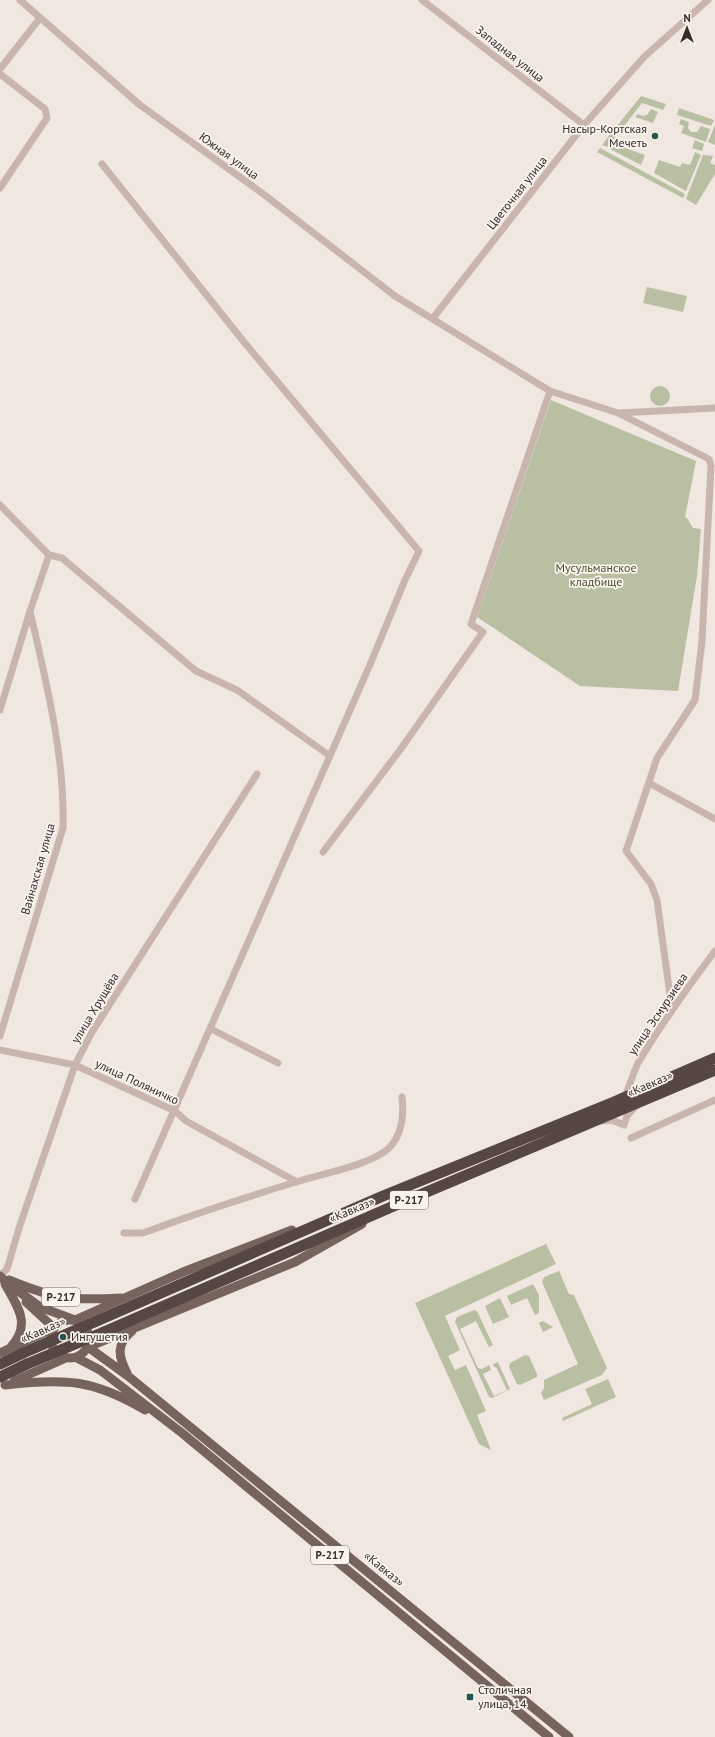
<svg xmlns="http://www.w3.org/2000/svg" width="715" height="1737" viewBox="0 0 715 1737" font-family="'PT Sans',sans-serif">
<style>
.green{fill:#b9bfa2}
.lines{fill:none;stroke-linecap:round;stroke-linejoin:round}
.minor{stroke:#c8b6ae;stroke-width:7}
.major{stroke:#77635e;stroke-width:9}
.highway{stroke:#574744;stroke-width:11}
.highway-bridge{stroke:#574744;stroke-width:11}
.poi-dot{fill:#255551;stroke:#f9f2ed;stroke-width:1.5}
.labels{text-anchor:middle;stroke-width:3.5;stroke-linejoin:round;paint-order:stroke}
.shield{fill:#f9f2ed;stroke:#716865;stroke-width:1}
.shield-label{font-size:11px;font-weight:bold;fill:#372d2b}
.street-label{font-size:12px;fill:#372d2b;stroke:#f9f2ed}
.poi-label{font-size:12px;fill:#372d2b;stroke:#f9f2ed;text-anchor:start}
.park-label{font-size:12px;fill:#4c5332;stroke:#f9f2ed}
</style>
<rect width="100%" height="100%" fill="#f1e7e1"/>
<!-- green -->
<path class="green" d="M641,96L666,104L663,110L642,103L624,126H617Z
M679,108L714,120L711,126L677,115Z
M651,109L658,112L653,123L635,117L638,114L643,116L647,115Z
M681,119L689,122L688,128L691,132H697L701,126L710,129L706,142L681,133L684,126L679,124Z
M715,125V145L708,142Z
M614,129L621,130L607,147L602,145Z
M695,140L704,144L702,151L692,148Z
M612,146L618,149L622,147L645,155L641,165L610,149Z
M600,148L685,194L683,198L597,152Z
M695,152L701,155L686,191L654,173L659,160L680,167L682,163L690,165Z
M703,155L713,156L710,163L715,165V174L696,205L686,199Z
M647,287L687,296L683,312L643,303Z
M650 396a10 10 0 1 1 20 0a10 10 0 1 1-20 0Z
M551,400L696,461L685,517L687,518L693,528L701,529L697,576L678,691L580,686L477,617Z
M546,1244L556,1264L445,1316L460,1350L448,1356L455,1370L466,1365L486,1411L477,1415L491,1450L479,1444L415,1303Z
M559,1271L569,1294L574,1295L607,1368L602,1375L544,1400L541,1393L544,1388V1380L578,1364L542,1282L544,1277Z
M533,1284L539,1295V1313L535,1315L527,1298L511,1305L507,1296Z
M500,1298L509,1317L493,1324L485,1306Z
M474,1310L477,1311L493,1345L489,1347L476,1321L460,1329L478,1368L482,1369L489,1365L491,1370L483,1374L494,1396L507,1390L496,1367H494L493,1364L498,1362L510,1389L492,1398L489,1397L455,1322L457,1317Z
M543,1321L553,1327L543,1332L539,1323Z
M525,1355L529,1356L537,1374V1377L520,1385L517,1384L509,1367L510,1363Z
M608,1379L616,1397L563,1421L562,1418L592,1404L585,1389Z"/>
<g class="lines">
<!-- minor -->
<path class="minor" d="M20,0L140,105L262,193L395,296L550,391L618,413L709,459L711,466L702,641L695,700L657,758L626,851L651,884L657,900L672,1010
M422,0L584,125
M0,69L40,18
M0,74L45,109L47,118L0,188
M102,164L244,342L419,551L405,580L369,667L135,1199
M433,318L584,125L644,57L708,0
M619,413L715,408
M0,505L49,555L62,558L196,671L237,690L330,756
M0,710L30,611L49,555
M649,783L715,819
M323,852L400,750L483,632L471,624L550,391
M211,1029L278,1063
M0,1036L63,828C65,755 46,682 30,611
M0,1050L75,1065L175,1111L186,1121L297,1182
M624,1098C630,1086 633,1073 638,1063C661,1024 688,987 715,951
M601,1121L612,1120L624,1125L627,1116L636,1106
M631,1138L715,1100
M124,1233H143C194,1214 247,1197 299,1181C322,1174 373,1164 389,1148C403,1134 404,1115 402,1097
M0,1276L7,1269L20,1225L75,1065L92,1032L257,774"/>
<!-- major -->
<path class="major" d="M0,1276L13,1289
M9,1280C26,1287 44,1294 62,1297C81,1300 102,1299 121,1298
M5,1284C18,1307 32,1325 10,1348
M10,1285L40,1307L75,1320L183,1272L292,1230
M51 1339a19 19 0 1 1 38 0a19 19 0 1 1-38 0Z
M88,1347L128,1376L569,1737
M88,1347L295,1262L362,1224
M0,1353L54,1328L26,1302
M77,1358L100,1370L182,1433L549,1737
M127,1373C118,1356 116,1344 132,1331
M14,1381L66,1358
M5,1385C64,1378 93,1379 145,1410"/>
<!-- highway -->
<path class="highway" d="M99,1320L383,1196L614,1102L715,1058
M104,1332L396,1205L715,1070
M0,1364L23,1353
M0,1377L27,1364"/>
<!-- highway-bridge -->
<path class="highway-bridge" d="M23,1353L99,1320
M27,1364L104,1332"/>
</g>
<!-- markers -->
<g class="poi-dot">
<circle cx="655" cy="136" r="4"/>
<circle cx="63" cy="1337" r="4"/>
<rect x="466" y="1693" width="8" height="8" rx="2"/>
</g>
<g class="labels">
<!-- shield labels -->
<g class="shield">
<rect x="390" y="1191" width="38" height="18" rx="3"/>
<rect x="42" y="1288" width="38" height="18" rx="3"/>
<rect x="311" y="1546" width="38" height="18" rx="3"/>
</g>
<g class="shield-label">
<text x="409" y="1204">Р-217</text>
<text x="61" y="1301">Р-217</text>
<text x="330" y="1559">Р-217</text>
</g>
<!-- street labels -->
<g class="street-label">
<text transform="translate(510 54) rotate(38)" y="4">Западная улица</text>
<text transform="translate(229 156) rotate(36)" y="4">Южная улица</text>
<text transform="translate(517 193) rotate(-52)" y="4">Цветочная улица</text>
<text transform="translate(38 869) rotate(-74)" y="4">Вайнахская улица</text>
<text transform="translate(95 1008) rotate(-59)" y="4">улица Хрущёва</text>
<text transform="translate(658 1014) rotate(-56)" y="4">улица Эсмурзиева</text>
<text transform="translate(137 1082) rotate(25)" y="4">улица Поляничко</text>
<text transform="translate(650 1084) rotate(-24)" y="4">«Кавказ»</text>
<text transform="translate(352 1210) rotate(-23)" y="4">«Кавказ»</text>
<text transform="translate(43 1330) rotate(-24)" y="4">«Кавказ»</text>
<text transform="translate(384 1569) rotate(39)" y="4">«Кавказ»</text>
</g>
<!-- poi labels -->
<g class="poi-label">
<text x="647" y="133" text-anchor="end">Насыр-Кортская<tspan x="647" dy="14">Мечеть</tspan></text>
<text x="71" y="1341">Ингушетия</text>
<text x="478" y="1694">Столичная<tspan x="478" dy="14">улица, 14</tspan></text>
</g>
<!-- park labels -->
<g class="park-label">
<text x="596" y="572">Мусульманское<tspan x="596" dy="14">кладбище</tspan></text>
</g>
</g>
<!-- north arrow -->
<g transform="translate(687 28)" stroke="#f9f2ed" stroke-width="3" paint-order="stroke">
<path d="M0-3L7 15L0 10L-7 15Z" fill="#372d2b"/>
<text y="-6" font-size="11" font-weight="bold" text-anchor="middle" fill="#372d2b">N</text>
</g>
</svg>
